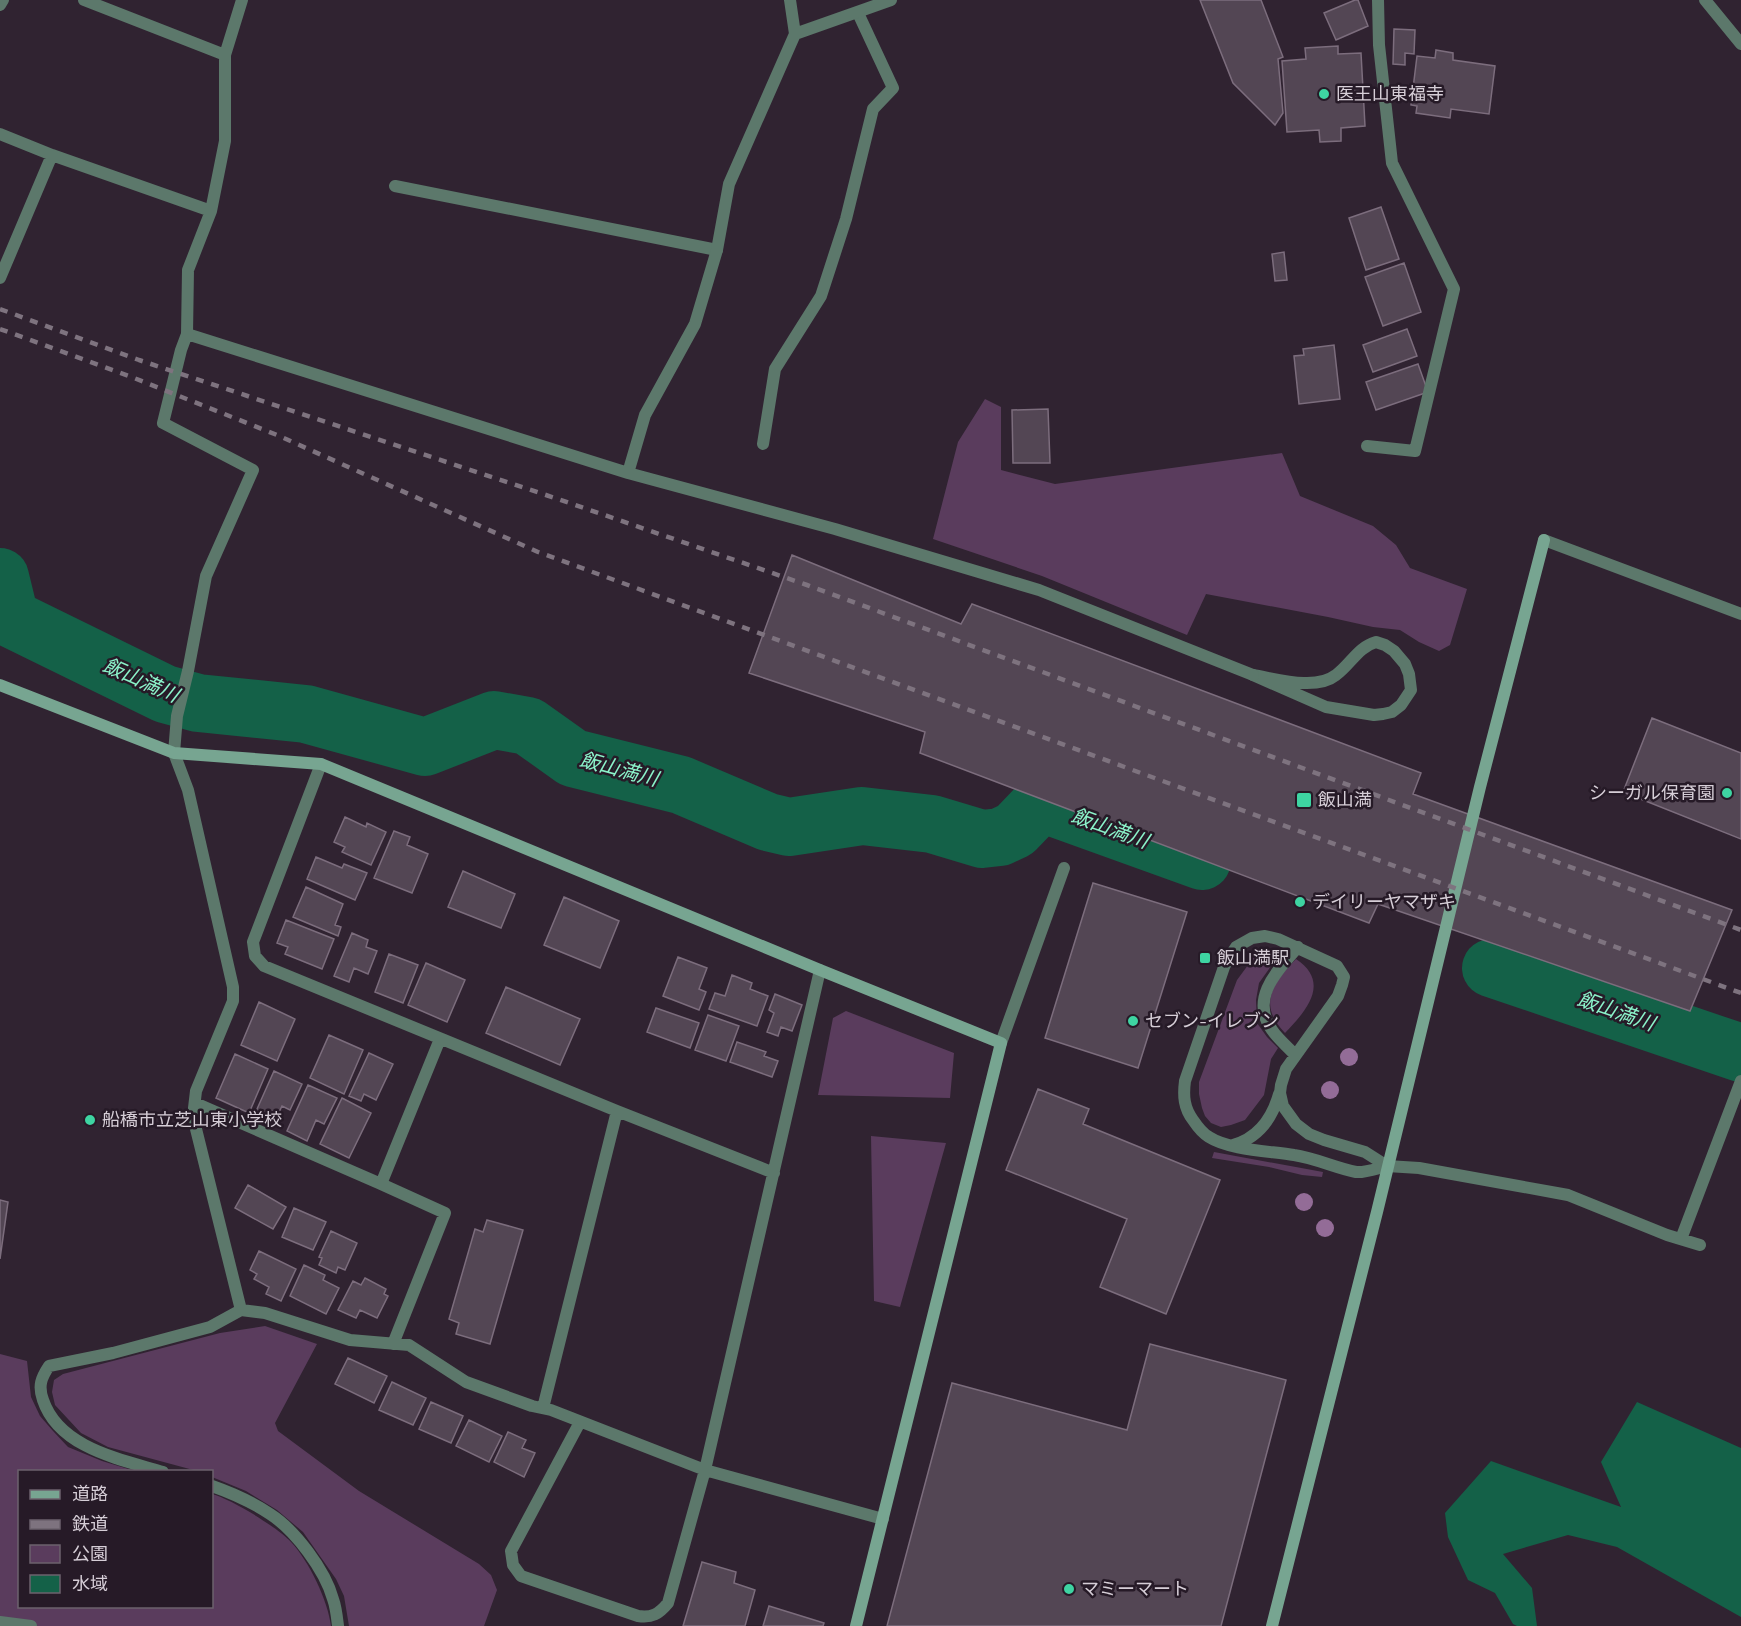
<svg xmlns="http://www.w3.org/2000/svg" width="1741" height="1626" viewBox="0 0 1741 1626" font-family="'Exo 2','Noto Sans JP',sans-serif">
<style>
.green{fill:#5a3c5d}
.water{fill:#146148}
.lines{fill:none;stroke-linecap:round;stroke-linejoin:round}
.river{stroke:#146148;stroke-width:58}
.building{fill:#534654;stroke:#7c6d7d;stroke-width:1.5}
.lane{stroke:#5c786b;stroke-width:12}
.street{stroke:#5c786b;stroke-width:12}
.secondary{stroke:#77a591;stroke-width:12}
.rail{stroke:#7e737f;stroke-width:4.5;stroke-dasharray:8 8;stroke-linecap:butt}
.tree{fill:#936c97}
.poi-dot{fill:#3ed4a2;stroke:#261a27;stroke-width:2}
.labels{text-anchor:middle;stroke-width:5;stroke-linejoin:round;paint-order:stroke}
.poi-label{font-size:18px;fill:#d6ced7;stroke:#261a27;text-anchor:start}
.water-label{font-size:20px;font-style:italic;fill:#8bf3ca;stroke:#261a27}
</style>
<rect width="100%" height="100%" fill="#302331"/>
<!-- green -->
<path class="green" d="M985,399L1001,407V470L1055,484L1282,453L1300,496L1373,526L1396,545L1410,568L1467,589L1450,645L1439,651L1419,642L1400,630L1373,627L1328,617L1206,594L1187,635L1042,576L933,539L958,442Z
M1273,949L1281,952L1259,983L1256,1000L1257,1023L1267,1037L1278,1048L1271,1059L1264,1095L1245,1120L1231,1125L1221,1127L1211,1123L1205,1116L1202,1108L1199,1094V1082L1237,980L1254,957L1264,951Z
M1296,959C1332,983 1305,1012 1285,1033C1257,1004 1273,983 1296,959Z
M846,1011L954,1053L950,1098L818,1095L833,1018Z
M871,1136L946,1143L900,1307L874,1301Z
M1214,1152L1323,1172L1322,1177L1302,1175L1269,1167L1212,1158Z
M265,1326L317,1344L275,1423L278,1431L359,1491L479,1564L491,1575L497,1590L484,1626H349L344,1596L336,1579L303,1532L277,1510L246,1491L212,1477V1472L197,1471L108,1447L81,1433L55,1405L52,1392L54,1380L63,1374L220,1333Z
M0,1354L27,1361L31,1397L40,1416L53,1431L68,1447L102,1461L135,1471L20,1472V1606H212V1494C231,1499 277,1527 291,1542C309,1561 328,1601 331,1626H0Z"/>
<!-- water -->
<path class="water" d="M1637,1402L1741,1448V1617L1617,1547L1568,1535L1503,1554L1532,1588L1537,1626H1517L1513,1624L1495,1593L1468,1580L1448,1537L1445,1513L1491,1461L1621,1507L1601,1462Z"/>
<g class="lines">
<!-- river -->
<path class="river" d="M0,577L10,618L165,694L198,703L306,714L425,747L494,720L528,726L573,758L681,785L768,822L789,827L862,816L932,824L982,839L1000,837L1015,830L1041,803L1202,861
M1491,968L1741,1053"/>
</g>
<!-- building -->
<path class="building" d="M1200,0H1261L1283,57L1278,59L1283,113L1275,125L1233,83Z
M1355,0H1358L1368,26L1336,40L1324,13Z
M1394,29L1415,30L1414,54L1405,53V65L1393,64Z
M1338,46V54L1361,53L1365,126L1341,128V141L1320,142L1319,130L1287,132L1282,61L1306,59L1305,48Z
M1436,50L1453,53V60L1495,66L1489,114L1451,109L1450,118L1416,113L1417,106L1411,105L1417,56L1435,58Z
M1381,207L1399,259L1366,270L1349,218Z
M1284,252L1287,280L1275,281L1272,254Z
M1404,263L1421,312L1383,326L1365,277Z
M1407,329L1417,356L1373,372L1363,345Z
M1334,345L1340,399L1299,404L1294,356L1304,355L1303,349Z
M1418,364L1428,392L1376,410L1366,382Z
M1048,409L1050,463H1013L1012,410Z
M792,555L961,624L972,604L1421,773L1413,794L1732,910L1690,1011L1378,904L1369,923L920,753L925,732L749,673Z
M1652,718L1741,753V839L1623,792Z
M345,817L366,827L367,823L386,832L371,865L342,852L345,847L334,842Z
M394,831L410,837L407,845L428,854L412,893L374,878Z
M316,857L342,868L344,864L367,873L355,900L307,879Z
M463,871L515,894L501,928L448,907Z
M1093,883L1187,912L1138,1068L1045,1038Z
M306,887L343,904L335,925L341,927L338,936L293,917Z
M564,897L619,921L600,968L544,945Z
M286,920L334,939L322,969L285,954L288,947L277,943Z
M352,933L368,940L366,947L377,951L368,974L354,968L349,982L334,976Z
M389,954L418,965L403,1003L375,992Z
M678,957L707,968L699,989L706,992L699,1010L663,996Z
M426,963L465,980L447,1022L408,1005Z
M732,975L752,983L750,989L768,996L757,1026L709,1009L715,993L725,996Z
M506,987L580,1019L560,1065L486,1033Z
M775,994L802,1005L792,1031L781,1027L778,1036L767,1032L774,1013L769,1010Z
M259,1002L295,1019L277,1061L241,1045Z
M656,1008L699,1023L690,1048L647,1032Z
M708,1015L739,1026L726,1061L695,1050Z
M329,1035L363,1050L344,1094L310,1078Z
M737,1042L766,1052L764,1056L778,1061L772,1077L730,1062Z
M369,1053L393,1064L376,1100L364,1094L361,1101L349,1096Z
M235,1054L268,1069L249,1113L216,1098Z
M274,1071L302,1084L290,1110L282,1106L272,1127L253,1118Z
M308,1085L337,1098L324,1124L316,1120L307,1141L287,1131Z
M1038,1089L1089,1109L1083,1124L1220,1180L1166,1314L1100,1287L1127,1219L1006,1170Z
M342,1098L371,1113L349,1158L320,1144Z
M248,1185L286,1207L273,1229L235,1208Z
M0,1200L8,1202L0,1259Z
M294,1208L326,1222L313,1250L282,1237Z
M487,1220L523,1230L490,1344L456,1334L459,1323L449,1319L475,1229L483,1232Z
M331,1231L357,1243L345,1270L338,1267L336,1273L319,1265L322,1258L319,1257Z
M259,1251L296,1269L281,1301L266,1294L269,1287L254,1279L257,1274L250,1270Z
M304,1265L325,1275L323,1280L339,1288L326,1314L290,1296Z
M365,1278L386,1289L384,1294L388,1296L377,1318L360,1310L356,1318L338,1310L353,1281L361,1285Z
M1150,1344L1286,1380L1221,1626H887L952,1383L1127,1430Z
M348,1358L387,1376L374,1403L335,1384Z
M392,1382L426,1398L413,1425L379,1410Z
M431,1402L463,1416L451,1443L419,1429Z
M469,1420L502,1436L489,1462L456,1446Z
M508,1432L526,1440L522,1448L535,1453L524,1477L494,1462Z
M702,1562L736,1572L734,1583L755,1590L745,1626H683Z
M769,1606L824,1623L823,1626H763Z"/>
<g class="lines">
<!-- lane -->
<path class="lane" d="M395,186L717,250
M763,444L775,369L821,296L846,219L873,109L893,88L858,13
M1376,642L1385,645L1394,651L1405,664L1409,674L1411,690L1401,705L1392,712L1383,714L1374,715L1326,707L1253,675C1277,679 1316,691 1336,675C1351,664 1358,647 1376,642Z
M1265,936L1278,939L1337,966L1344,977L1342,985L1338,996L1286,1069L1281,1085L1280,1093L1283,1106L1296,1124L1309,1134L1324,1140L1365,1152L1387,1166C1378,1168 1365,1173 1356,1172C1336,1168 1315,1158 1294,1155C1270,1151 1229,1150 1209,1137C1202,1133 1197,1126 1193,1120C1184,1108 1183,1096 1185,1081L1224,967L1230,956L1236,947L1252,938Z
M1295,1055C1288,1047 1278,1039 1272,1030C1249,998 1278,970 1298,947
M1233,1145C1258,1138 1272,1119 1279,1094"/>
<!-- street -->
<path class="street" d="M84,0L225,55
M1705,0L1741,44
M0,5L3,0
M795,34L891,0
M0,134L52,155L211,211
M0,278L52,155
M187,334L188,270L211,211L225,141V55L242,0
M1367,446L1415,451L1454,289L1392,163L1379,45L1378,0
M628,473L645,415L695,324L717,250L729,184L795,34L790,0
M1544,540L1741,614
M321,764L253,942L255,956L264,966L617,1111L774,1173
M1001,1043L1064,868
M195,1103L381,1184L440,1039
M1387,1166L1419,1168L1568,1195L1667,1235L1700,1245
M381,1184L445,1213L393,1344
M1681,1239L1741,1081
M241,1310L196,1129L194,1108L196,1091L233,1001V987L188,790L174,753L177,716L188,671L206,576L253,470L163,423L181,350L187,334L628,473L835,529L1039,590L1253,675
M543,1408L617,1111
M580,1422L511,1551L513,1565L521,1576L638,1616C652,1618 659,1614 668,1603L705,1470L820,970
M163,1472C120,1459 59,1448 43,1400C38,1386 41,1378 49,1366L113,1353L210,1327L241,1310L265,1313L350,1340L409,1345L466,1382L532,1406L551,1410L705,1470L883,1519
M212,1486C232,1493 252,1502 270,1514C295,1530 325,1570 333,1599C336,1607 337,1617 338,1626
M0,1622L31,1626"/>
<!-- secondary -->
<path class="secondary" d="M0,685L174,753L321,764L820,970L1001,1043L856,1626
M1272,1626L1377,1212L1480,787L1544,540"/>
<!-- rail -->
<path class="rail" d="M0,309L139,360L558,499L807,585L1741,930
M0,329L129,376L277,435L538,552L1741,993"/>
</g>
<!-- trees -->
<g class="tree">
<circle cx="1349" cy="1057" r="9"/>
<circle cx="1330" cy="1090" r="9"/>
<circle cx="1304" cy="1202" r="9"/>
<circle cx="1325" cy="1228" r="9"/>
</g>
<!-- markers -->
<g class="poi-dot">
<circle cx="1324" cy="94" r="6"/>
<circle cx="1727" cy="793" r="6"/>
<rect x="1296" y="792" width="16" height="16" rx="3"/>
<circle cx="1300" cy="902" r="6"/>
<rect x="1199" y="952" width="12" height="12" rx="3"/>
<circle cx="1133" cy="1021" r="6"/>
<circle cx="90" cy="1120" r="6"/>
<circle cx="1069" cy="1589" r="6"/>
</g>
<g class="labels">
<!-- poi labels -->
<g class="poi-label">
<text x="1336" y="100">医王山東福寺</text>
<text x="1715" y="799" text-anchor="end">シーガル保育園</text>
<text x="1318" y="806">飯山満</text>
<text x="1312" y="908">デイリーヤマザキ</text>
<text x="1217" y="964">飯山満駅</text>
<text x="1145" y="1027">セブン-イレブン</text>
<text x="102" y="1126">船橋市立芝山東小学校</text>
<text x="1081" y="1595">マミーマート</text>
</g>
<!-- water labels -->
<g class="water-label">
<text transform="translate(141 680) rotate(24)" y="7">飯山満川</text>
<text transform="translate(619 769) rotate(15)" y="7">飯山満川</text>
<text transform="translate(1110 828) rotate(20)" y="7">飯山満川</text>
<text transform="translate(1616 1011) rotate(19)" y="7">飯山満川</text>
</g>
</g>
<!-- legend -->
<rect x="18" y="1470" width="195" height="138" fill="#261a27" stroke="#6c626d" stroke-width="1.5"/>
<rect x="30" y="1490" width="30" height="9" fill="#77a591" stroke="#6c626d" stroke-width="1.5"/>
<text x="72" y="1500" font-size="18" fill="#d6ced7">道路</text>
<rect x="30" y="1520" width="30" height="9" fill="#7e737f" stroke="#6c626d" stroke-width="1.5"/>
<text x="72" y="1530" font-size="18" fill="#d6ced7">鉄道</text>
<rect x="30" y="1545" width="30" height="18" fill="#5a3c5d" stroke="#6c626d" stroke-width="1.5"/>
<text x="72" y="1560" font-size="18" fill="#d6ced7">公園</text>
<rect x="30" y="1575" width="30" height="18" fill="#146148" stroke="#6c626d" stroke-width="1.5"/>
<text x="72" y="1590" font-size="18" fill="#d6ced7">水域</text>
</svg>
